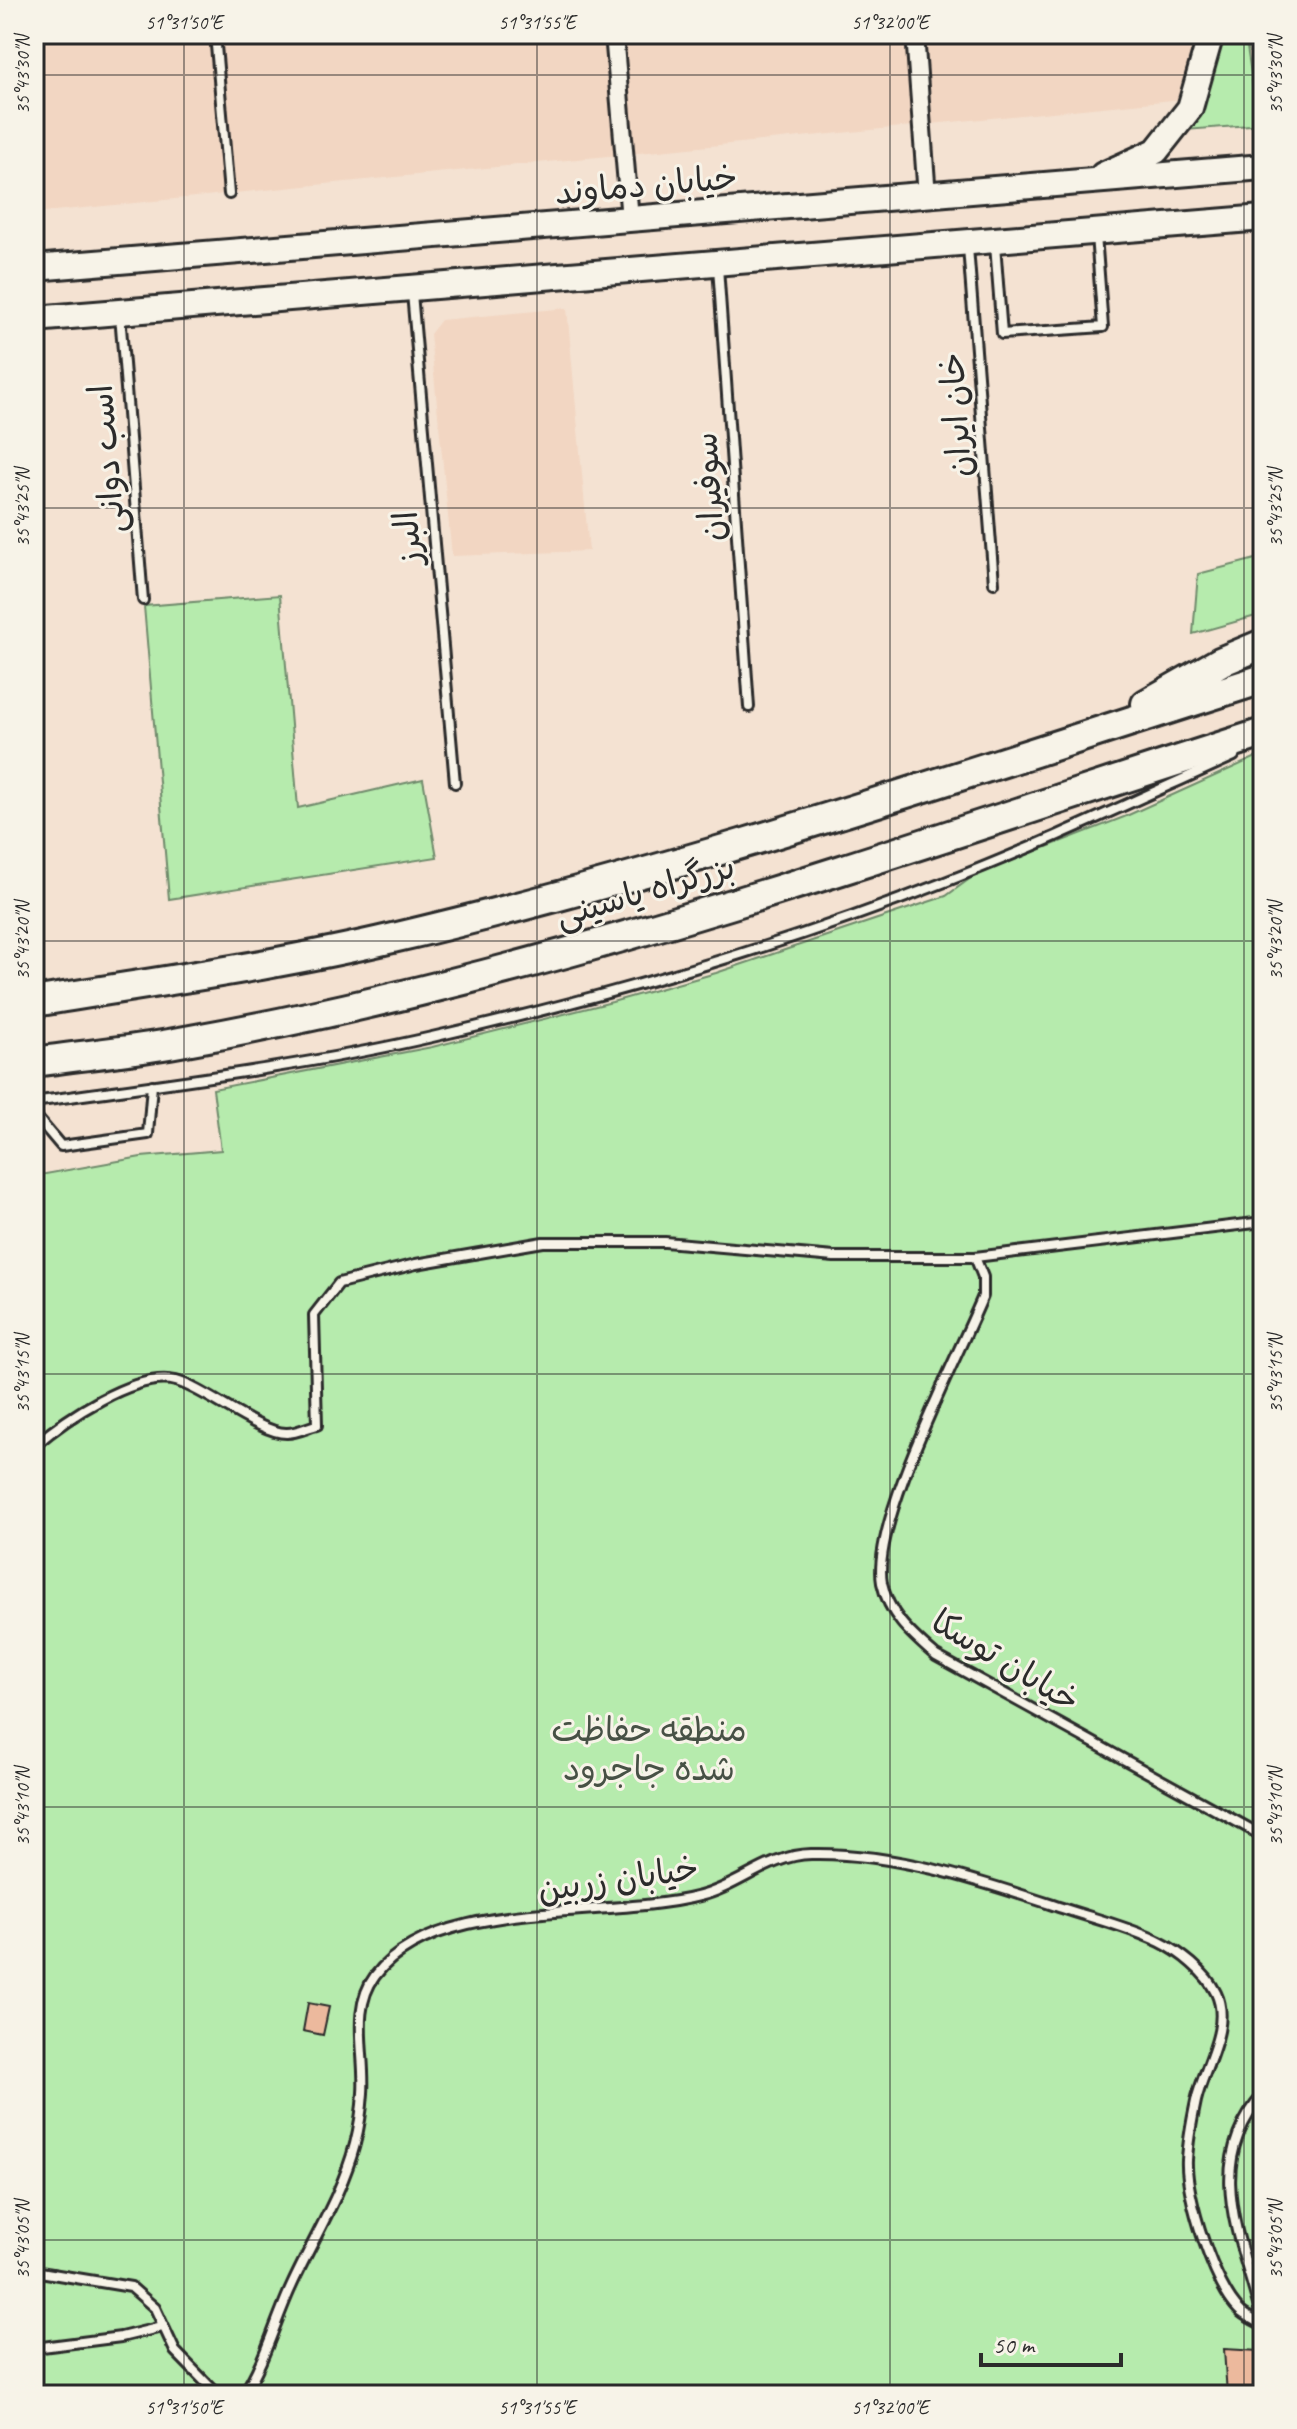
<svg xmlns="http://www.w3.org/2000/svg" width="1297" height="2429" viewBox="0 0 1297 2429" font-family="Caveat,'Playpen Sans Arabic',sans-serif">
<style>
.built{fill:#f2d6c2}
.green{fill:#b6ebad;stroke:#708b6c;stroke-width:2}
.building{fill:#ecb99d;stroke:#2b2b2b;stroke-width:2}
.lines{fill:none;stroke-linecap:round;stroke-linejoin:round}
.lane-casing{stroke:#2b2b2b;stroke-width:14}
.street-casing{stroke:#2b2b2b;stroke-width:22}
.primary-casing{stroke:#2b2b2b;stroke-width:30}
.highway-casing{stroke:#2b2b2b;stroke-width:34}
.lane{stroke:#f7f3e8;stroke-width:8}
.street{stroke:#f7f3e8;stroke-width:16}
.primary{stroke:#f7f3e8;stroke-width:24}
.highway{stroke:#f7f3e8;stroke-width:28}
.ticks{fill:none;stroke:#2b2b2b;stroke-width:2;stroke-opacity:0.45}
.labels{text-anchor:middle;stroke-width:6;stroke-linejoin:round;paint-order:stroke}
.street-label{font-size:34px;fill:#2b2b2b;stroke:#f7f3e8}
.park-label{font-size:34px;fill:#475145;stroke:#f7f3e8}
.neatline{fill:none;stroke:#2b2b2b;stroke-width:3}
.ticks-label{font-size:20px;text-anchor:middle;fill:#2b2b2b}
</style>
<rect width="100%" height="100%" fill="#f4e2d2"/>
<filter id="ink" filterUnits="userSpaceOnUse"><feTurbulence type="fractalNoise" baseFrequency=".0125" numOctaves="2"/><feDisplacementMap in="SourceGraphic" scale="16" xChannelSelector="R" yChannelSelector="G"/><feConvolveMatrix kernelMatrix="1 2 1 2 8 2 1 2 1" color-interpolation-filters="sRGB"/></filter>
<g filter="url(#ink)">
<!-- built -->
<path class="built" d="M34,34H1263V91L34,213Z
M567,308L589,551L452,556L430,334L441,320Z"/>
<!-- green -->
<path class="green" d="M1218,34H1245L1253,87L1263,101V124L1186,130Z
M1263,557V614L1193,634L1198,574Z
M280,595L298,808L423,779L437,857L169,899L144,606Z
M1263,754V2395H34V1176L141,1157L221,1150L213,1089L432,1047L612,1002L716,973L946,896L975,875L1124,817Z"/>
<!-- building -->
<path class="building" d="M308,2003L329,2007L323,2035L303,2031Z
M1224,2349L1259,2351L1256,2395H1227Z"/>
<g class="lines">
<!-- lane casing -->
<g class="lane-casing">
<path id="lane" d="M215,34L229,194
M995,245L1002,334L1103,327L1096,235
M968,247L994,583
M718,267L749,707
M412,293L455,783
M120,314L143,600
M34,1102C167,1083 301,1067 432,1037C606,997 780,947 945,882C1043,844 1138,799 1234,756
M34,1114L61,1146L148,1134L152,1085
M975,1257L983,1277V1296C957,1359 871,1522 882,1583C889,1616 912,1635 936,1656L1263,1836
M34,1446C64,1420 135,1371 176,1381C204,1388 260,1434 287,1433C297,1433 308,1427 317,1425L314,1315L339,1283L416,1264L543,1242H665L834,1257H975L1263,1222
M1263,2095C1199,2167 1245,2245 1263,2324
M34,2271L131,2287L155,2308L175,2351L218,2395
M34,2348L121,2337L162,2327
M243,2395C265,2362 275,2321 292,2285C313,2239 342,2194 355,2144C359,2128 362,2109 363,2093C366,2055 350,2009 375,1976C436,1895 608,1920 700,1896C740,1886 769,1855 811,1854C896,1852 983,1882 1062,1908C1095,1919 1129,1927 1160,1942C1180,1952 1206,1972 1216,1993C1232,2026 1203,2069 1196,2101C1192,2120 1188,2141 1187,2160C1185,2195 1215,2289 1241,2312C1247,2317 1256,2321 1263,2325"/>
</g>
<!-- street casing -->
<g class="street-casing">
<path id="street" d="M614,34L630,219
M915,34L927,196"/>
</g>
<!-- primary casing -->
<g class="primary-casing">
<path id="primary" d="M1103,175L1156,151L1190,108L1211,34
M34,268L1263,167
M34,319L1263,218"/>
</g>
<!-- highway casing -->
<g class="highway-casing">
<path id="highway" d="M1146,704L1220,662L1263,644
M34,1002C153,982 275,966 393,938C688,869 975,770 1263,679
M34,1062C83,1055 132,1051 180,1042C550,977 906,847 1263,733"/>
</g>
<!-- lane -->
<use href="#lane" class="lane"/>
<!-- street -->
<use href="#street" class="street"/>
<!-- primary -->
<use href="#primary" class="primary"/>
<!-- highway -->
<use href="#highway" class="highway"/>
</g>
</g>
<!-- ticks -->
<path class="ticks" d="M184,34V2395M537,34V2395M890,34V2395M1244,34V2395M34,75H1263M34,508H1263M34,941H1263M34,1374H1263M34,1807H1263M34,2240H1263"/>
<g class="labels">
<!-- street labels -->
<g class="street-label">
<text transform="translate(646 184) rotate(-5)" y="12">خیابان دماوند</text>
<text transform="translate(955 415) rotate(-94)" y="12">خان ایران</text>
<text transform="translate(106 459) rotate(-95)" y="12">اسب دوانی</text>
<text transform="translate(708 487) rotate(-94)" y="12">سوفیران</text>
<text transform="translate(407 538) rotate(-95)" y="12">البرز</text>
<text transform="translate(645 890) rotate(-16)" y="12">بزرگراه یاسینی</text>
<text transform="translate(1006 1660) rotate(31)" y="12">خیابان توسکا</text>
<text transform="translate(618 1878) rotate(-8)" y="12">خیابان زربین</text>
</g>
<!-- park labels -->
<g class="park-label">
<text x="649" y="1741">منطقه حفاظت<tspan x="649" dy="39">شده جاجرود</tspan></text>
</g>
</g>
<!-- margin -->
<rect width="1297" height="2429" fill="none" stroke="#f7f3e8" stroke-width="88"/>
<!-- scale -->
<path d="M981 2353v12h140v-12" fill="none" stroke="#2b2b2b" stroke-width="4"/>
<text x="993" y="2353" font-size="24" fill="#2b2b2b" stroke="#f7f3e8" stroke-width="6" paint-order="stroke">50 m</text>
<rect x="44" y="44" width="1209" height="2341" class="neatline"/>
<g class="ticks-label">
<text x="184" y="29">51°31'50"E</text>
<text x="537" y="29">51°31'55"E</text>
<text x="890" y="29">51°32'00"E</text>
<text transform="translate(22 75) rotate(-90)" y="7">35°43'30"N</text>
<text transform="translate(1275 75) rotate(-90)" y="7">35°43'30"N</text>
<text transform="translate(22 508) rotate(-90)" y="7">35°43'25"N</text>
<text transform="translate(1275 508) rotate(-90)" y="7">35°43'25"N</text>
<text transform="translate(22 941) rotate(-90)" y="7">35°43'20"N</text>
<text transform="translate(1275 941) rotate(-90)" y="7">35°43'20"N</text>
<text transform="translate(22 1374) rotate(-90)" y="7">35°43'15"N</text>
<text transform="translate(1275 1374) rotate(-90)" y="7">35°43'15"N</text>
<text transform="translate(22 1807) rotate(-90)" y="7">35°43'10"N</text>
<text transform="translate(1275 1807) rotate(-90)" y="7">35°43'10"N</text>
<text transform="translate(22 2240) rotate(-90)" y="7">35°43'05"N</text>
<text transform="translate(1275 2240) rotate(-90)" y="7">35°43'05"N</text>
<text x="184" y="2414">51°31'50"E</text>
<text x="537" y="2414">51°31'55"E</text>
<text x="890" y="2414">51°32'00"E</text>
</g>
</svg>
